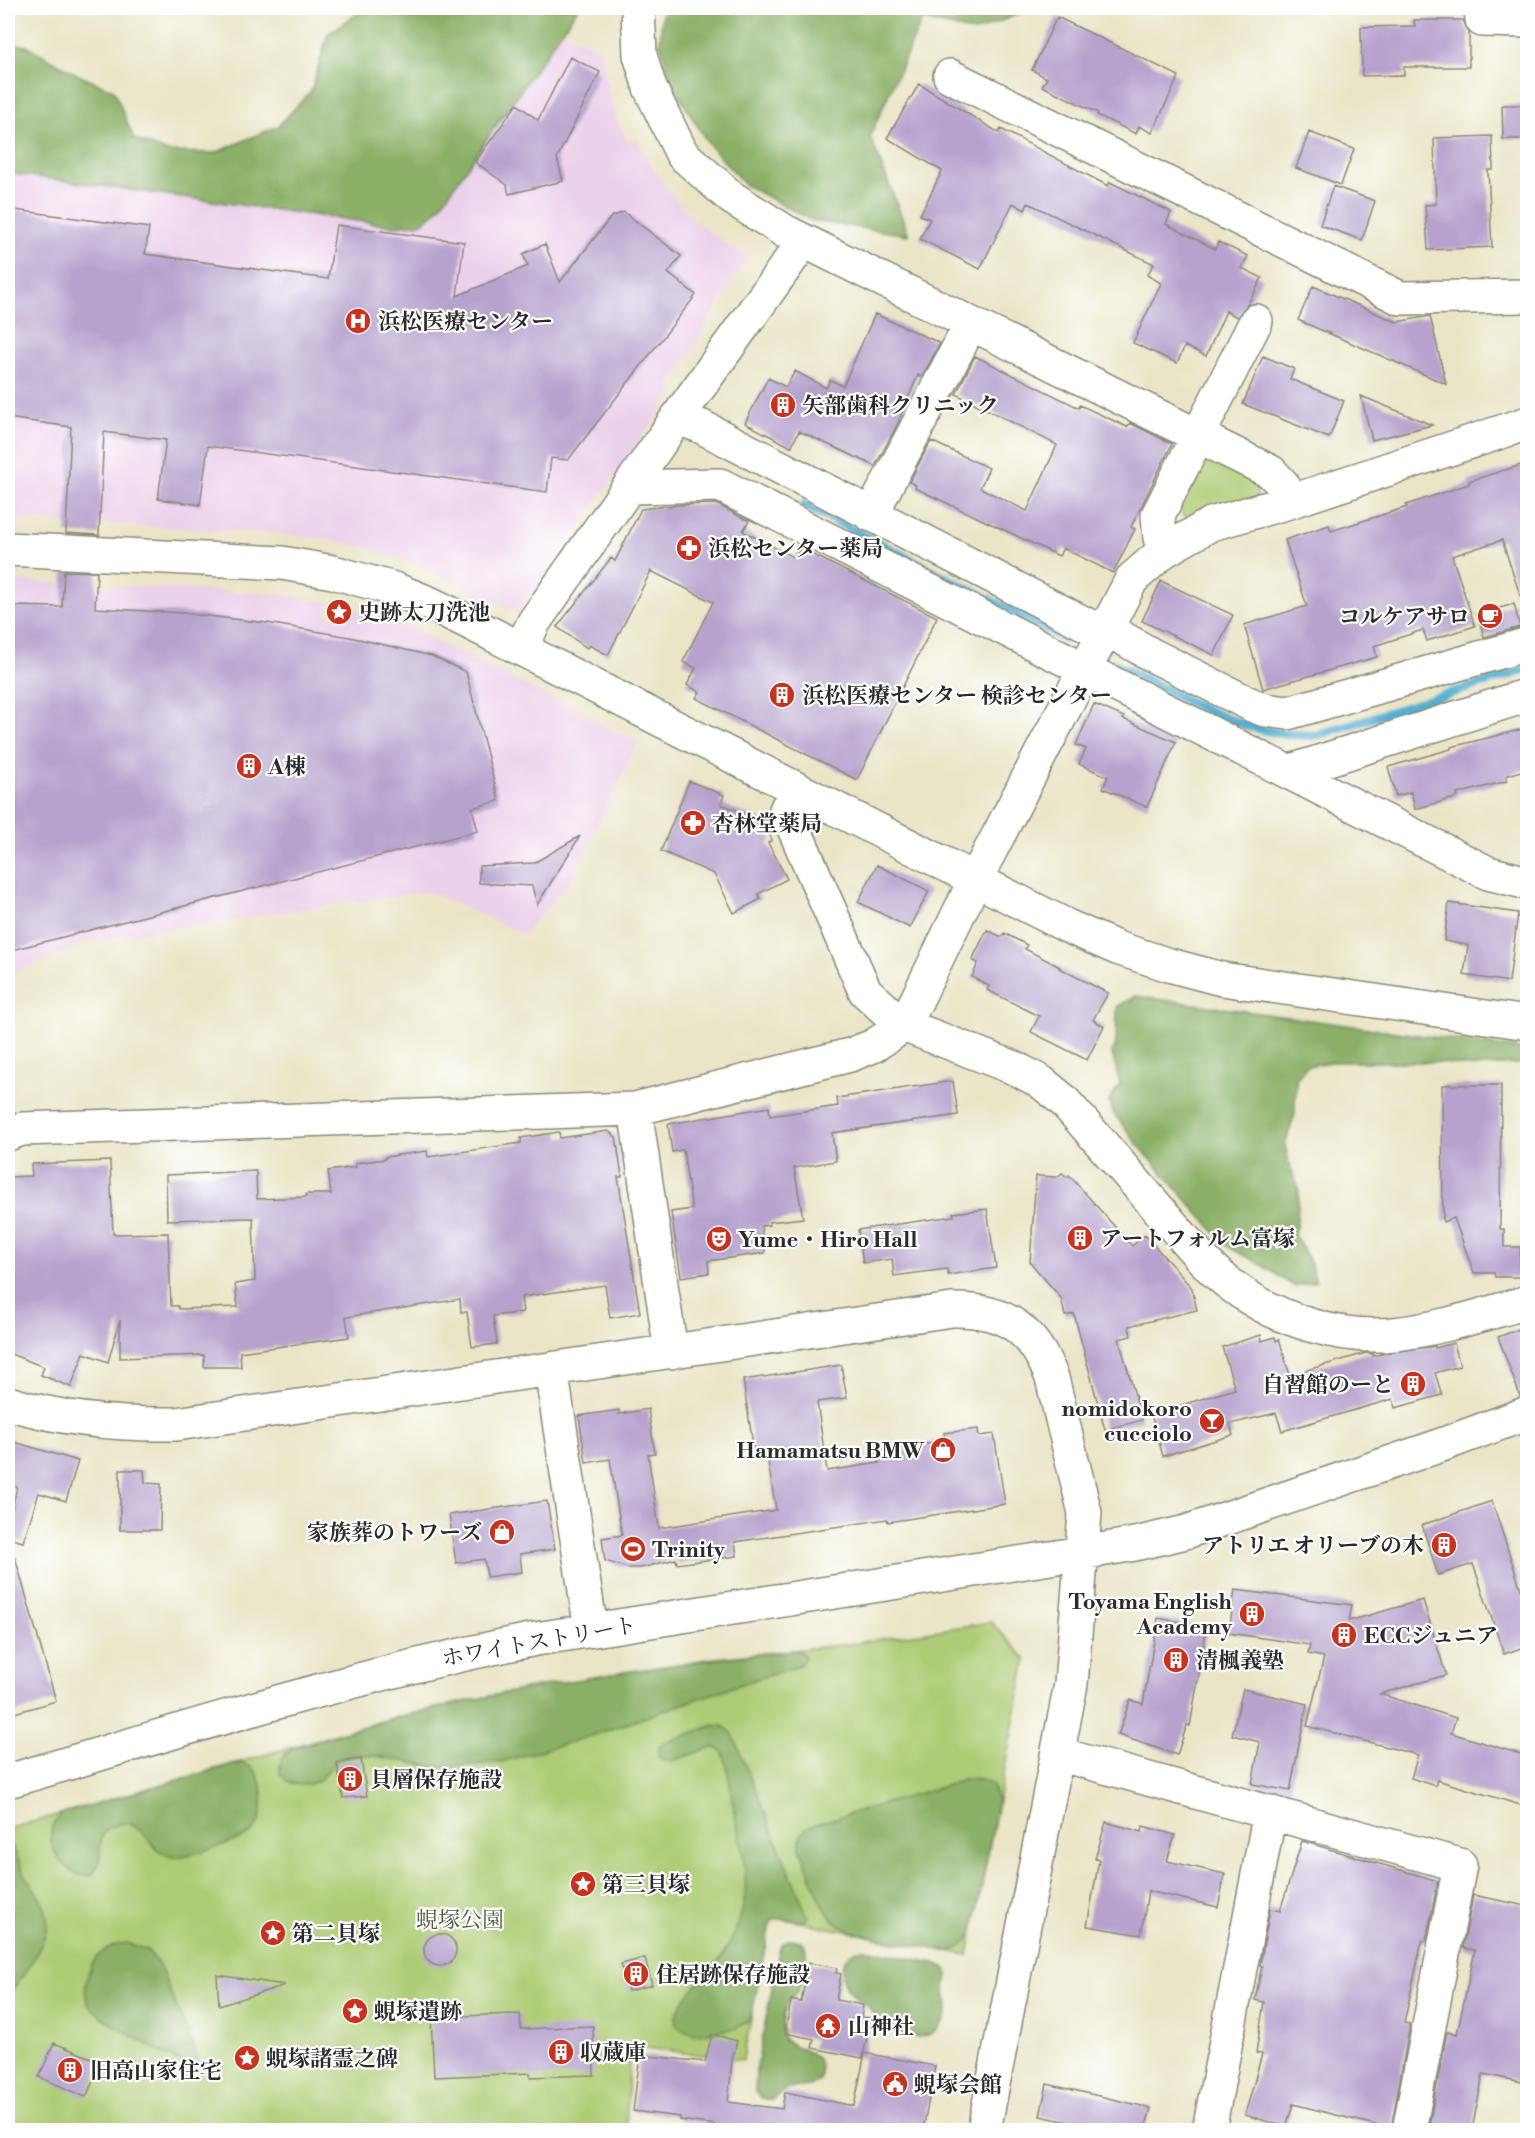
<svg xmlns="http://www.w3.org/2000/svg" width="1535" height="2138" viewBox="0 0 1535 2138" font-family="'Libre Bodoni','Noto Serif JP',serif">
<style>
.built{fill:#ecd1ea}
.green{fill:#aecc74;stroke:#6c7c50;stroke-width:1.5}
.forest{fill:#8ab066;stroke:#5a6e48;stroke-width:1.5}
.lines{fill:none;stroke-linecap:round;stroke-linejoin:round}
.stream{stroke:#53b0d2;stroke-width:9}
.building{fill:#b6a3cd}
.minor-casing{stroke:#8a8878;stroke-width:36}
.minor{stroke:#fff;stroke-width:33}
.labels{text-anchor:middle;stroke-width:4.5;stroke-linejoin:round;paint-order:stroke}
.poi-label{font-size:22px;font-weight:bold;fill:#2b2b2b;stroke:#fff;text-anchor:start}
.street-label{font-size:22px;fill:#2b2b2b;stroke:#fff}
.park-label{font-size:22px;fill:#525b41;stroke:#fff}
</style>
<rect width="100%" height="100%" fill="#fff"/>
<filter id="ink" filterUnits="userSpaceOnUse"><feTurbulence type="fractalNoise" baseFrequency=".0167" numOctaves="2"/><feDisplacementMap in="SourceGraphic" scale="12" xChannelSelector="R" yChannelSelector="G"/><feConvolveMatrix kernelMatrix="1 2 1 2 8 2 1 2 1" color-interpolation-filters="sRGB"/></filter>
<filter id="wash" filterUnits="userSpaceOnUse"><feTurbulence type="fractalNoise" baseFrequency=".008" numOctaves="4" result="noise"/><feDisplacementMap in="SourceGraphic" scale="24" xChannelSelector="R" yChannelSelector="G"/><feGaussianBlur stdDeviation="1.35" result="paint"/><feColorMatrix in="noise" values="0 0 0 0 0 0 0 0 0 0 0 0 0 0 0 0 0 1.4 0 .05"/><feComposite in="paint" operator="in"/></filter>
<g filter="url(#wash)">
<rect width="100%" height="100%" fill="#eae5c6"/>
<!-- built -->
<path class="built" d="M563,31L600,50L614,112L627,142L637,138L652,168L672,195L694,220L721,240L748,256L670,386L675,390L518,613L441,575L404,560L365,548L326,539L285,534L8,519V174L394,226L439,208Z
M8,580L279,594L329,602L326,615L348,620L352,608L417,631L638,742L570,882L523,934L428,891L90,941L8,975Z"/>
<!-- green -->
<path class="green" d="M1205,457L1259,483L1256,498L1190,523L1179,510Z
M991,1622L1026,1659L968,1955L779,1918L773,1919L769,1924L743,2060L630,2046L626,2130H8V1829L385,1720L491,1696L707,1659L849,1644Z"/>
<!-- forest -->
<path class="forest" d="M366,8H578L439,208L422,223L394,226L8,173V43L27,46L82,77L114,90L134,139L168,152L215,153L278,126L311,91L328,34Z
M663,8H1033L975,32L922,20L870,136L909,235L813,221L745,185L707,142L672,84L660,43Z
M1136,996L1527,1050V1063L1475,1067L1435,1062H1331L1307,1066L1296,1079L1295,1114L1285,1144L1288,1161L1299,1190L1297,1221L1294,1235L1309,1259L1316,1281L1295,1287L1260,1264L1228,1247L1139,1146L1112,1111L1109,1101L1120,1084L1112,1053L1116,1043L1117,1007Z
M793,1650L801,1652L805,1657L802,1663L796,1667L726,1689L588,1737L501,1762L450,1767H433L376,1756L356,1755L337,1760L319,1781L310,1784L299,1785L288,1782L280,1774C279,1760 283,1754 295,1747C343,1733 392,1718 441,1707C557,1680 675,1663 793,1650Z
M714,1725C722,1725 726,1727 732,1733L808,1917L805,1921C794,1923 784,1917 773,1919L770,1924L752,2012L749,2020L737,2028L707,2033L693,2034L681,2029L675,2022C677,1998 708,1976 722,1956C758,1900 745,1865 733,1805C730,1788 729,1768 722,1751L716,1748H710L672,1761H663L658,1755L660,1746L666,1742Z
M233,1764C237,1764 244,1763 247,1765C265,1772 265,1809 258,1823C254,1832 249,1835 240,1839C226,1843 186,1859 173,1857C143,1852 143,1804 104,1832L101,1841L99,1864L91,1876C62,1878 34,1833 63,1813Z
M967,1779L981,1780L992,1785L997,1799L996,1812L973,1932C965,1946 959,1951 944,1951C918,1945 850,1938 833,1920C820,1907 808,1866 800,1848C799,1838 801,1832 809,1826Z
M8,1841C16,1849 18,1862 24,1873C32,1887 46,1902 47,1919C49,1944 21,1977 8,1996Z
M791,1939C796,1940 801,1940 804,1944C809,1951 803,1982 799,1989C795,1995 789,1997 787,2004C782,2015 781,2029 784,2040C804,2053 826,2050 819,2080L810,2086L787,2088L772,2100L761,2098L755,2092L756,2071L779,1951L783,1943Z
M127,1943L147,1950L158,1963L197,2055L198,2062L193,2067L186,2065C168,2056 96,2019 88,2003C83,1991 86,1978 91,1967C98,1951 110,1946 127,1943Z
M864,1949L934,1963C957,1971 945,1976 945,1992C945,1996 948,2001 948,2005C948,2014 943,2024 936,2030C920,2043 890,2036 877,2021C874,2017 872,2013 870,2009C865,2003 857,2000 852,1994C837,1978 838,1951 864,1949Z"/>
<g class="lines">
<!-- stream -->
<path class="stream" d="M804,505L1066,639
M1115,664C1178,695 1244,739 1317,735L1528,669"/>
</g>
<g id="blocks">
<!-- building -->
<path class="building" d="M1057,17L1179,76L1152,133L1139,126L1136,134L1097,115L1098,113L1042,86L1047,78L1032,70Z
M1414,20H1463L1469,32V67H1404V75L1362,76L1361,27L1415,26Z
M570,57L600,72L557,158L563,181L509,194L507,185L475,162L517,104L538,120Z
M919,84L999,133L1001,129L1108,186L1110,182L1171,212L1166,224L1215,249L1218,242L1248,256L1242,268L1262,278L1248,304L1237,317L1226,311L1206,356L1185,346L1177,363L1133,343L1161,283L1147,275L1154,264L1028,203L1025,210L1013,203L980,269L920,239L930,219L920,215L942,171L887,138Z
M1502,105H1527V139H1503Z
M1309,132L1354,149L1341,185L1296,168Z
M1492,136L1493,170H1488L1492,247L1428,250L1425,205L1436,204L1434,138Z
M1333,186L1375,201L1362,240L1320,225Z
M8,209L149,228L145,254L328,279L336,225L464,242L457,296L528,266L523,254L545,244L560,282L611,217L624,212L681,256L668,273L696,295L568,460L551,458L547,492L208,446L200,505L158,499L166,440L104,432L99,535L66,533L71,427L8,418Z
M1313,286L1397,322L1430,316L1446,384L1298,320Z
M875,314L940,343L922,377L918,375L897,425L875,466L799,431L791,447L745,423L768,378L786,387L795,371L826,388L830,380L843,386Z
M975,356L1079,408L1080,405L1127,427L1130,423L1172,444L1131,527L1135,529L1113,573L1063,548L1059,556L915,488L916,485L909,482L931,441L989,468L980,488L1027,511L1057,445L956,394Z
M1263,356L1294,369L1290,379L1344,401L1329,438L1243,404Z
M1361,396L1432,425L1372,440Z
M1527,463V603L1523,604L1502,540L1452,556L1475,626L1427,641L1423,630L1374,646L1377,657L1263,689L1244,625L1307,606L1285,540L1329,525L1331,531L1407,507L1406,505L1469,484V481Z
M716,504L749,521L743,531L795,558L800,548L937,617L857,780L696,698L700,692L687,685L696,668L683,662L713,602L651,571L608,655L589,645L587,648L557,627L611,558L615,561L641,509L676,505Z
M64,571L97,572L95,608L183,613L267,623L350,637L432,656L466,672L499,801L472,808L478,831L8,951V606L62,607Z
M1161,581L1233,615L1214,655L1142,621Z
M1514,604L1520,627L1484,637L1478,614Z
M1094,704L1124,717L1123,719L1176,742L1147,807L1103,788L1108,777L1079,764L1086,749L1076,745Z
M1527,728V769L1506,776L1507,781L1457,794L1458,797L1415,809L1411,792L1396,796L1388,767L1451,749V747Z
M689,781L724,795L721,804L764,821L772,840L768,843L787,879L758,894L761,899L734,913L714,874L661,851Z
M580,836L537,905L532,886L479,883V866L534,863Z
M877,865L929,891L910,928L858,902Z
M1449,903L1518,913L1509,982L1464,975L1468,945L1444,941Z
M987,930L1002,937L1004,933L1027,945L1025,949L1060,967L1059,968L1108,993L1093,1020L1104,1026L1087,1060L1031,1032L1039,1016L987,990L989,986L972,977L978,963L972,960Z
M953,1081L958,1115L832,1133L836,1161L794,1168L803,1218L769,1222V1225L761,1226L765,1253L708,1261L709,1273L681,1277L671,1212L692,1209L683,1150L672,1152L668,1124L769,1107L770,1116L838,1106L837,1098Z
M1442,1085H1501L1500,1229H1504V1247H1520V1277H1495L1494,1273H1474L1454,1218L1443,1222Z
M608,1131L616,1137L622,1177H618L640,1313L610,1318L605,1285L521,1297L523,1312L493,1316L497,1344L472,1347L467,1312H461L460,1299L346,1317L349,1337L240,1352L241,1367H204V1355L120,1358V1320L108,1362L84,1353L71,1387L41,1375L44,1367L8,1353V1177L32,1176L31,1164L110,1161L113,1234L168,1233L171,1306H178L179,1309L238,1307L235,1284L255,1281L253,1218L167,1220L166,1175L256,1171L257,1199L306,1197V1194H331L328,1171L356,1167V1163L385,1159V1157L427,1151L428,1157L521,1143V1138L559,1132L560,1138Z
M1062,1173L1067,1177L1069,1175L1132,1246L1145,1235L1192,1288L1197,1310L1129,1326L1131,1336L1119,1339L1142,1420L1105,1430L1074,1314L1065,1316L1061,1298L1030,1262L1036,1176L1057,1177Z
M987,1209L996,1268L948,1275L947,1269L894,1276L892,1259L863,1263L858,1230L954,1216L953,1213Z
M1527,1326V1395L1520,1396L1498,1337Z
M1261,1335L1262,1341L1275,1337L1276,1341L1279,1339L1290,1375L1366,1353L1373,1354V1356L1385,1353L1435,1346V1348L1454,1343L1460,1366L1435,1373L1442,1395L1395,1408L1393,1399L1282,1431L1276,1413L1230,1424L1233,1435L1163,1456L1151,1414L1235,1389L1222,1347Z
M841,1365L847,1398L817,1402L827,1471L879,1463L877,1451L945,1441L944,1433L978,1429L979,1436L994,1434L1005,1504L888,1522L887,1519L735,1542L737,1556L677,1564L676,1559L641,1568H628L605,1561L602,1538L622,1535L610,1459L586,1463L579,1416L619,1410V1414L648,1409L655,1453L648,1454L659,1528L776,1510L767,1456L755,1458L743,1380Z
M8,1440L78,1461L66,1501L39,1493L23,1542L8,1538V1526L17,1487L8,1484Z
M120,1470H144L145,1483L161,1484L160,1530H120Z
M547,1501L555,1549L520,1554L522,1572L487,1577L484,1559L456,1563L449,1515Z
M1492,1501L1527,1608V1646L1504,1654L1473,1564L1438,1575L1422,1525Z
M15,1557L56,1701L8,1715V1558Z
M1235,1590L1352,1605L1349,1621L1423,1600L1446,1675L1380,1694L1456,1718L1451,1733L1527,1756V1807L1437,1780L1435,1786L1411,1778L1418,1755L1307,1726L1324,1657L1308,1654L1310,1645L1229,1633Z
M1158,1618L1207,1627L1190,1726L1187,1725L1177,1755L1118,1735L1130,1700L1143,1704Z
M1243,1689L1307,1704L1290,1791L1252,1784L1260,1742L1232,1735Z
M361,1759L367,1796L343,1798L337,1763Z
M1106,1822L1142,1832L1143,1826L1175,1835L1167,1861L1225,1874L1218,1907L1148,1891L1141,1935L1087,1926L1099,1860L1095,1859Z
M1302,1841L1438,1881L1426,1941H1422L1404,2023L1410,2024L1391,2129L1293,2104L1286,2127L1245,2115L1262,2054L1256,2053L1264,2002L1255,2000L1262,1966L1260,1965L1270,1909L1280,1911Z
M1473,1895L1527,1906V2083L1483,2074L1472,2130H1428L1447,2032L1457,2034L1475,1950L1463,1948Z
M424 1950a16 16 0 1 1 32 0a16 16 0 1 1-32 0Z
M645,1958L652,1985L628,1991L621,1964Z
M809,1963L837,1968L836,1973L841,1974L836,2000L863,2005L861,2017L870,2018L863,2058L812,2048L814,2039L785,2033L791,2000L801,2002Z
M217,1975L285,1985L219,2006Z
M520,2014L521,2029L593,2026L594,2075L530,2077V2073L434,2077L431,2017Z
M712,2034L737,2041L732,2060L728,2102L782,2109L785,2092L854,2106L865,2053L935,2066L923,2130H715V2125L680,2120V2117L633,2111L640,2055L705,2062Z
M54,2043L101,2062L86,2097L39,2077Z
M1047,2084L1151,2108L1145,2130H1104L1040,2116Z"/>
</g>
</g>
<g filter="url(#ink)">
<use href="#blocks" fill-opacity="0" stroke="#8a8878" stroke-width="1.5"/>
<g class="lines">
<!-- minor casing -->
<g class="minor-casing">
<path id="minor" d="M638,8L640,55L650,88L682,154L732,198L786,232L1271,472L1283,485L1289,502L1528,423
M1481,8L1482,20L1528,21
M950,76L1400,298L1528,296
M677,418L794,255
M629,487L677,418L700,426L1103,633
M871,515L961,343
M8,549L282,563L333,572L394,589L429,603L464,620L1067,926L1117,948L1169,965L1222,979L1528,1023
M1164,551L1211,524L1289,502
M1105,628L1152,655L1252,705L1265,710L1288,713L1528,644
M521,649L534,622L629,487L720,485L1488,873L1528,883
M1288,772L1528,695
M796,789L786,810L865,991L901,1024L1017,1069L1041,1082L1063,1100C1096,1137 1129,1175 1162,1213C1185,1239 1207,1268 1235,1288C1278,1320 1341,1340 1394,1334C1440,1329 1484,1314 1528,1302
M635,1109L671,1352
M8,1134L22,1129L635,1109L850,1055L873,1046L893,1033L909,1016L975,880L1132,579L1164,551L1160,538L1158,515L1256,321
M551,1369L591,1630
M8,1403C63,1420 118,1425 176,1424L952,1310C1005,1309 1033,1329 1052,1378L1085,1513L1071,1684L984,2130
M1058,1754L1460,1865L1409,2130
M8,1781C183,1730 357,1674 536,1639L1082,1553L1135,1544L1186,1532L1436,1447L1528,1413
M1209,2130L1270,1812"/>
</g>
<!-- minor -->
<use href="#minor" class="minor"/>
</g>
</g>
<!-- icons -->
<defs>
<g id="hospital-disc" transform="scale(1.35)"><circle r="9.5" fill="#c8321e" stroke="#fff"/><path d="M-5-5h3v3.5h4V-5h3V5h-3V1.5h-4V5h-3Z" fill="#fff"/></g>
<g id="building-disc" transform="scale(1.35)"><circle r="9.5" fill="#c8321e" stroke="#fff"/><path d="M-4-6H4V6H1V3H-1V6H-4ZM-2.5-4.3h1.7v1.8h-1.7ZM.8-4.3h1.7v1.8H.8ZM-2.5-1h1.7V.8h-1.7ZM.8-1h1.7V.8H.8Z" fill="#fff"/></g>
<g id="pharmacy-disc" transform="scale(1.35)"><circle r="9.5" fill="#c8321e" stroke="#fff"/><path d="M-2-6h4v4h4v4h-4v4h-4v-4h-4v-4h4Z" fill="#fff"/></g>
<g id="sight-disc" transform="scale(1.35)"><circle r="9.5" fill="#c8321e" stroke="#fff"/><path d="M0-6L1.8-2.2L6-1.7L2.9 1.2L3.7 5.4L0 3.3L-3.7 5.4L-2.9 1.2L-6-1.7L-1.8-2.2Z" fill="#fff"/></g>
<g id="cafe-disc" transform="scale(1.35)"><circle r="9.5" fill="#c8321e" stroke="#fff"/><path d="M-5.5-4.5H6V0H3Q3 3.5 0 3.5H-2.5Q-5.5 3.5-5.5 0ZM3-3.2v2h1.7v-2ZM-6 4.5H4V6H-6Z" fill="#fff"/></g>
<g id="theatre-disc" transform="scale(1.35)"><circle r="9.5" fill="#c8321e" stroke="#fff"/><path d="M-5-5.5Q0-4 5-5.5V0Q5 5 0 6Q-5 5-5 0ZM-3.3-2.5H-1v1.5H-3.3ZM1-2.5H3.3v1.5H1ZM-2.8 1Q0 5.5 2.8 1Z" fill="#fff"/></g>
<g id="bar-disc" transform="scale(1.35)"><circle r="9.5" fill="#c8321e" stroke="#fff"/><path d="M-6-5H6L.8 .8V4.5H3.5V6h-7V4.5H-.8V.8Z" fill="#fff"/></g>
<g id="shop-disc" transform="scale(1.35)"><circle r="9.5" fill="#c8321e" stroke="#fff"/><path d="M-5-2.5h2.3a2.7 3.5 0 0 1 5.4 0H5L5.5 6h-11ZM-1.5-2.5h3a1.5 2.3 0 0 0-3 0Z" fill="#fff"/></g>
<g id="stadium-disc" transform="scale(1.35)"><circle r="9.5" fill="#c8321e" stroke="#fff"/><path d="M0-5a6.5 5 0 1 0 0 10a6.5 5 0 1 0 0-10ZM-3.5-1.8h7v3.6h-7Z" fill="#fff"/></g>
<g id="temple-disc" transform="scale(1.35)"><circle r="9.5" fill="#c8321e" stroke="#fff"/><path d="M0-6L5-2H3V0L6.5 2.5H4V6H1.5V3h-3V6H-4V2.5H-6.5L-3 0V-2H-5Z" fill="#fff"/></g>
<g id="civic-disc" transform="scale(1.35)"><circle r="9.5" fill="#c8321e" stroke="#fff"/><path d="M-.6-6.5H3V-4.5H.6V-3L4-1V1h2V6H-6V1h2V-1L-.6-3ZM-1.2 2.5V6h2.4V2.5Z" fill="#fff"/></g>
</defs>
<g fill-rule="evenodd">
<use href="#hospital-disc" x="358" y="321"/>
<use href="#building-disc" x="783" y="405"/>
<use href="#pharmacy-disc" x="689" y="548"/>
<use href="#sight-disc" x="339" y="612"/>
<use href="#cafe-disc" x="1490" y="616"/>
<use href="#building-disc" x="782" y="695"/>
<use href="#building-disc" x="249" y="766"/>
<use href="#pharmacy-disc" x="693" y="823"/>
<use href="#building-disc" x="1080" y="1238"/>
<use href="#theatre-disc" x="719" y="1239"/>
<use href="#building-disc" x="1413" y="1384"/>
<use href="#bar-disc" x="1212" y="1421"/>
<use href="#shop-disc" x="943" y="1450"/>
<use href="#shop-disc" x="502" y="1532"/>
<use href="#building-disc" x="1444" y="1545"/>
<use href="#stadium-disc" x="633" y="1549"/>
<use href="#building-disc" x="1252" y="1614"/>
<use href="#building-disc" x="1344" y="1635"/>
<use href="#building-disc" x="1176" y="1660"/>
<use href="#building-disc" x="350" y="1779"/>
<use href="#sight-disc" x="583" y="1884"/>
<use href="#sight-disc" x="273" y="1933"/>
<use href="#building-disc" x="636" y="1974"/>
<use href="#sight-disc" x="355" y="2011"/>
<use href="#temple-disc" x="828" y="2026"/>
<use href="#building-disc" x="561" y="2052"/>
<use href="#sight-disc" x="247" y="2058"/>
<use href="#building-disc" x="70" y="2070"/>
<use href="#civic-disc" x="895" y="2084"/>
</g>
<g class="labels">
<!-- poi labels -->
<g class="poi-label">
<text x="378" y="329">浜松医療センター</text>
<text x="802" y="413">矢部歯科クリニック</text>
<text x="708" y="556">浜松センター薬局</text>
<text x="358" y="620">史跡太刀洗池</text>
<text x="1470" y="624" text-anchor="end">コルケアサロ</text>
<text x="802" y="703">浜松医療センター 検診センター</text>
<text x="268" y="774">A棟</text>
<text x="712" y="831">杏林堂薬局</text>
<text x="1100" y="1246">アートフォルム富塚</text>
<text x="738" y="1247">Yume・Hiro Hall</text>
<text x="1394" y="1392" text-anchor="end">自習館のーと</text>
<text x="1192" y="1416" text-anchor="end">nomidokoro<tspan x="1192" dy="25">cucciolo</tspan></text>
<text x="924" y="1458" text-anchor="end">Hamamatsu BMW</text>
<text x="482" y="1540" text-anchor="end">家族葬のトワーズ</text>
<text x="1424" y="1553" text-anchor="end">アトリエ オリーブの木</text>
<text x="652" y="1557">Trinity</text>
<text x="1232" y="1609" text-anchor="end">Toyama English<tspan x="1232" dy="25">Academy</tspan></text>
<text x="1364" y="1643">ECCジュニア</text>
<text x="1196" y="1668">清楓義塾</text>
<text x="370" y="1787">貝層保存施設</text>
<text x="602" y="1892">第三貝塚</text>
<text x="292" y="1941">第二貝塚</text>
<text x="656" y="1982">住居跡保存施設</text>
<text x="374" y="2019">蜆塚遺跡</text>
<text x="848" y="2034">山神社</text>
<text x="580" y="2060">収蔵庫</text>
<text x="266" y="2066">蜆塚諸霊之碑</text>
<text x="90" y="2078">旧高山家住宅</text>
<text x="914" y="2092">蜆塚会館</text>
</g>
<!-- street labels -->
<g class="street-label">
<text transform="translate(539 1641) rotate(-10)" y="8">ホワイトストリート</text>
</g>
<!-- park labels -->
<g class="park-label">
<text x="460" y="1927">蜆塚公園</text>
</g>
</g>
<!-- margin -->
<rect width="1535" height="2138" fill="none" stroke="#fff" stroke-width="30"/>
</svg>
